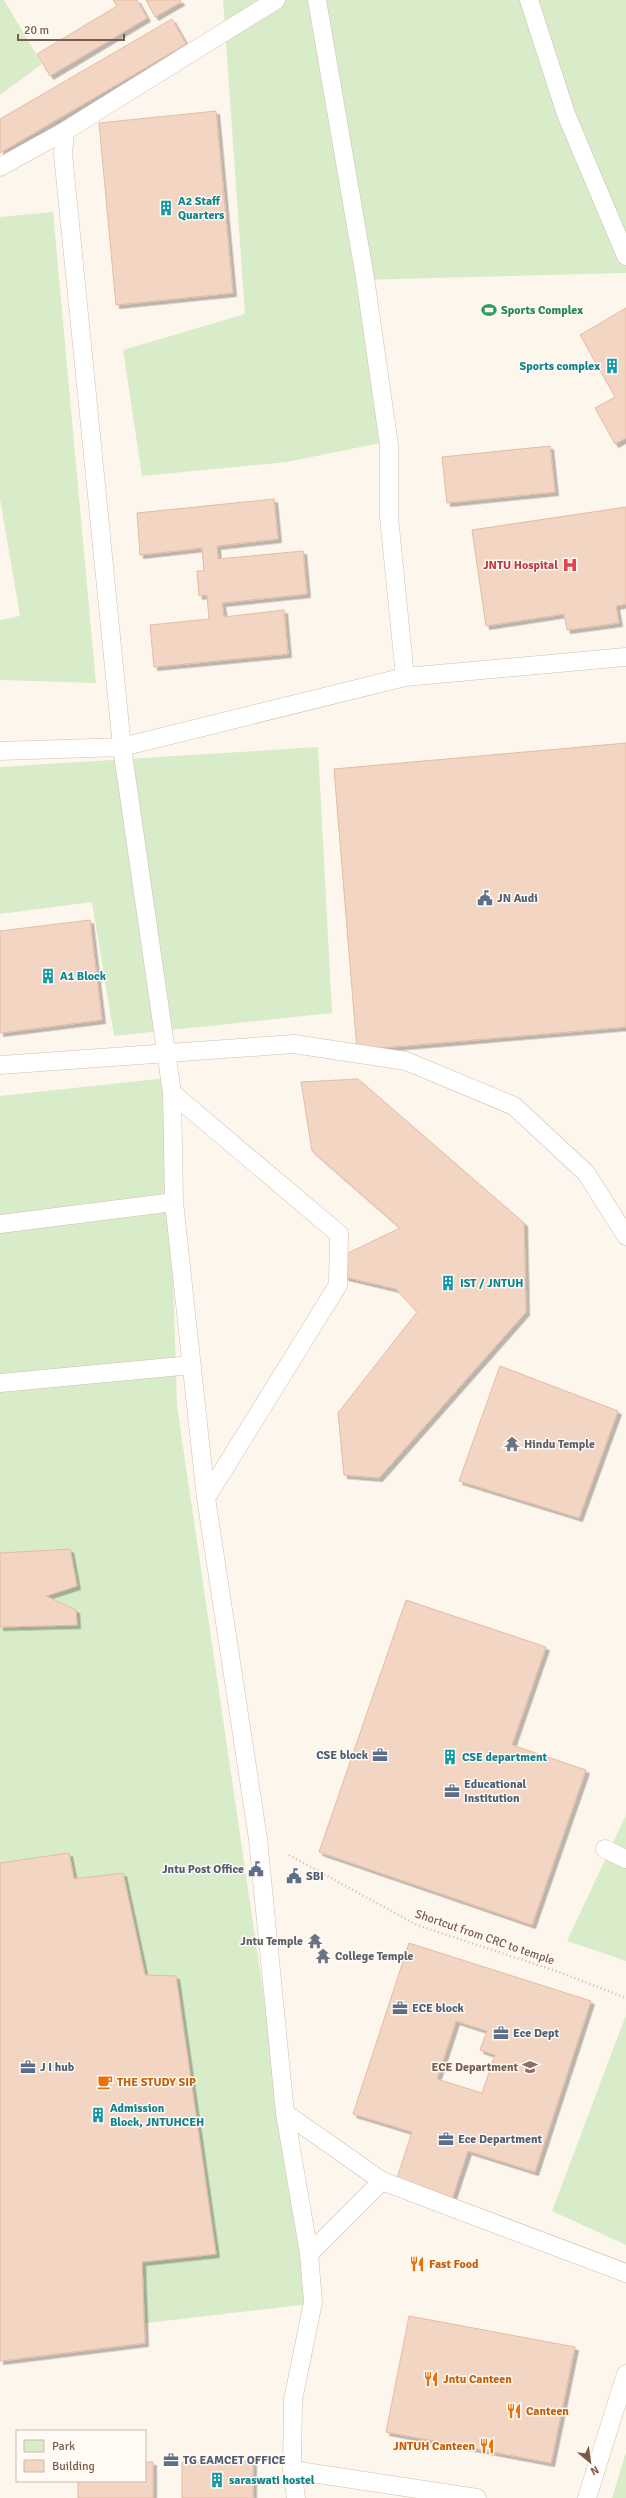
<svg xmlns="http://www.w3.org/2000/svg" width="626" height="2498" viewBox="0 0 626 2498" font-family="Signika,sans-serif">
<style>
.green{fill:#d8ecc9}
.building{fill:#f3d5c3;stroke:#e6bba3;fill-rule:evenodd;filter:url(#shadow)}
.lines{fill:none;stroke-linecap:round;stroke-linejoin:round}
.service-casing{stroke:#d1beb0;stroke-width:19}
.path{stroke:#d9b8a5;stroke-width:2.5;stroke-dasharray:1 3;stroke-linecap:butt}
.service{stroke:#fff;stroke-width:18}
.labels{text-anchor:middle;stroke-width:3;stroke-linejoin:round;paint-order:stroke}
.culture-label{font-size:12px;font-weight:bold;fill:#0d838f;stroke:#fffaf3;text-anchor:start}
.leisure-label{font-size:12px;font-weight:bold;fill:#27864d;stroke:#fffaf3;text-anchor:start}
.health-label{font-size:12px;font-weight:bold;fill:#be3a42;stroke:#fffaf3;text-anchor:end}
.service-label{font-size:12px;font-weight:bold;fill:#4e5e75;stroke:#fffaf3;text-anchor:start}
.worship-label{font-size:12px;font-weight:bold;fill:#5b616d;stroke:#fffaf3;text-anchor:start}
.street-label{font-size:12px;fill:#7a5c4d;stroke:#fffaf3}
.education-label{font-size:12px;font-weight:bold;fill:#785e54;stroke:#fffaf3;text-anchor:end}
.food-label{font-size:12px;font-weight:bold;fill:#c56008;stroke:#fffaf3;text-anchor:start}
</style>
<defs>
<filter id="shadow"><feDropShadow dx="3.5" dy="3.5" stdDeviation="0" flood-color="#0004"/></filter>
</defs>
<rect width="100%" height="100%" fill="#fdf6ec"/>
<!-- green -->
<path class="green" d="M0,0H4L42,64L0,95Z
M223,0H626V273L360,280L385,442L287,462L142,476L123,350L245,314Z
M53,212L96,683L0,680V620L20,616L0,499V217Z
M318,747L332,1013L114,1036L92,902L0,914V767Z
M167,1078L177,1406L309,2304L0,2340V1096Z
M626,1815V1961L567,1941Z
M626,2015V2245L552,2211Z
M626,2452V2498H612Z"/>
<!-- building -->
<path class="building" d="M113,0H137L147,18L50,76L37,54L117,6Z
M146,0H180L181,2L155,17Z
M172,19L186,44L0,153V119Z
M216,111L233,293L116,305L99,123Z
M626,308V438L615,444L595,408L615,397L580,335Z
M550,446L555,492L447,503L442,457Z
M274,499L278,539L217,546L218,559L303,551L307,594L222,603L224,617L284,610L288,654L154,667L150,625L209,619L207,595L199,596L197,571H204L202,548L140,555L137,513Z
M626,507V604L616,606L619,623L567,630L564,614L486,626L472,530Z
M626,743V1027L357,1050L334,769Z
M90,920L102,1020L0,1033V931Z
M358,1079L524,1223L526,1312L379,1478L344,1475L338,1413L417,1312L396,1289L345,1277L346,1254L400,1228L312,1151L301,1082Z
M500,1366L618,1411L579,1518L459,1481Z
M70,1549L77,1586L46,1596L76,1610L77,1625L0,1627V1553Z
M406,1600L546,1647L512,1745L586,1770L532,1925L319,1852Z
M69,1853L74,1879L123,1873L145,1975L176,1976L216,2254L142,2262L145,2343L0,2361V1863Z
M409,1943L591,2001L535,2172L468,2151L452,2199L396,2181L412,2132L353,2114ZM456,2021L487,2031L480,2050L495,2055L482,2093L437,2079Z
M409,2316L575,2347L551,2463L386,2432Z
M253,2461V2498H182V2462Z
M145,2462H153V2498H78V2481H145Z"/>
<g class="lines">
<!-- service casing -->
<g class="service-casing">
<path id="service" d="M276,0L65,131L63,154L122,747L172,1093L174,1202L206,1498L258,1839L285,2113L309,2254L313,2302L293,2400L292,2470L296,2498
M317,0L365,278L389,445V517L405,677
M529,0L566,114L626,256
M0,167L65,131
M0,751L122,747L405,677L626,657
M0,1065L294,1044L406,1061L514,1106L586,1173L626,1236
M172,1093L339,1234L338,1285L206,1498
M0,1224L174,1202
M0,1383L192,1365
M605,1849L626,1859
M285,2113L382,2181
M309,2254L382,2181L626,2273
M292,2470L477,2498
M587,2498L626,2374"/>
</g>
<!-- path -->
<path class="path" d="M289,1855L417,1925L559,1972L626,1998"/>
<!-- service -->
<use href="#service" class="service"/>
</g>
<!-- icons -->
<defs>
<g id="building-bare" transform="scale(1.2)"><path d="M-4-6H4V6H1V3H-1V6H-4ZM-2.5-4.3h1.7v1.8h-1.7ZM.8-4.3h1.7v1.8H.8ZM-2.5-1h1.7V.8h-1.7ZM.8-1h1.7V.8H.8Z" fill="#0f9aa8" stroke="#fffaf3" stroke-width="2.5" paint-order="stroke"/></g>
<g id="stadium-bare" transform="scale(1.2)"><path d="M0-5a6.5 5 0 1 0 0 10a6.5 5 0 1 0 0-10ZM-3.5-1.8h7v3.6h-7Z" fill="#2e9e5b" stroke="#fffaf3" stroke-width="2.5" paint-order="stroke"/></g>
<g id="hospital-bare" transform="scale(1.2)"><path d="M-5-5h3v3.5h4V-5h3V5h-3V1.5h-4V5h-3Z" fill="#e0444e" stroke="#fffaf3" stroke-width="2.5" paint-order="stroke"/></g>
<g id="civic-bare" transform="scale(1.2)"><path d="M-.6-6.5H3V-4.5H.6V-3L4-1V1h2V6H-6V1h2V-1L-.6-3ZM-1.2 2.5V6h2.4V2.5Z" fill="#5c6f8a" stroke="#fffaf3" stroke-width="2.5" paint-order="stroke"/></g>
<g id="temple-bare" transform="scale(1.2)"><path d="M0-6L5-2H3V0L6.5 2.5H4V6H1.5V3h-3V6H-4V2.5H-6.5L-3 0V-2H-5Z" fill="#6b7280" stroke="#fffaf3" stroke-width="2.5" paint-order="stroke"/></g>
<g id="office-bare" transform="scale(1.2)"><path d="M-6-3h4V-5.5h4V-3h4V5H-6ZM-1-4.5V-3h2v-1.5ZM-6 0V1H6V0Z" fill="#5c6f8a" stroke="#fffaf3" stroke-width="2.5" paint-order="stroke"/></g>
<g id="university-bare" transform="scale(1.2)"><path d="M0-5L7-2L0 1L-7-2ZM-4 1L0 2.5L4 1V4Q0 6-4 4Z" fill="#8d6e63" stroke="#fffaf3" stroke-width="2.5" paint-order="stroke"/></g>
<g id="cafe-bare" transform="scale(1.2)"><path d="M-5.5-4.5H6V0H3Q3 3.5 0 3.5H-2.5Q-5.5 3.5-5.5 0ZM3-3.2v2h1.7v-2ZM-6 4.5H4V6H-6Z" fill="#e8710a" stroke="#fffaf3" stroke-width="2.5" paint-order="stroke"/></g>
<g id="restaurant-bare" transform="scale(1.2)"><path d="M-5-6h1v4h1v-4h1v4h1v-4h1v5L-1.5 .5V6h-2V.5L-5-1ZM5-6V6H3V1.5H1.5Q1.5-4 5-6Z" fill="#e8710a" stroke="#fffaf3" stroke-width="2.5" paint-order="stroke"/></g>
</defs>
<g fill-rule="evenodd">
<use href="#building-bare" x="166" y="208"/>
<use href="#stadium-bare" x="489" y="310"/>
<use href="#building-bare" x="612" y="366"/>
<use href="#hospital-bare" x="570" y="565"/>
<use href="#civic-bare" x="485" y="898"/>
<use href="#building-bare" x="48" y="976"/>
<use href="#building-bare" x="448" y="1283"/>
<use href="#temple-bare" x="512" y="1444"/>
<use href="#office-bare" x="380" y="1755"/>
<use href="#building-bare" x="450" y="1757"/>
<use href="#office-bare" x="452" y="1791"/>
<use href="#civic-bare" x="256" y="1869"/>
<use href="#civic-bare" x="294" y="1876"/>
<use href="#temple-bare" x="315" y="1941"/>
<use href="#temple-bare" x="323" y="1956"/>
<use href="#office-bare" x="400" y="2008"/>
<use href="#office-bare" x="501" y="2033"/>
<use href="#office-bare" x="28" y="2067"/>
<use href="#university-bare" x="530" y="2067"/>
<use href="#cafe-bare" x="105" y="2082"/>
<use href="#building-bare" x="98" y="2115"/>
<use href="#office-bare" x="446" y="2139"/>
<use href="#restaurant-bare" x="417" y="2264"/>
<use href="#restaurant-bare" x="431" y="2379"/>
<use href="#restaurant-bare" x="514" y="2411"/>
<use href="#restaurant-bare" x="487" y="2446"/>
<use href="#office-bare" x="171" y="2460"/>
<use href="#building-bare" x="217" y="2480"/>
</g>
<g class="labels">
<!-- culture labels -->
<g class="culture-label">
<text x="178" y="205">A2 Staff<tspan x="178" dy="14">Quarters</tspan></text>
<text x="600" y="370" text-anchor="end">Sports complex</text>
<text x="60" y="980">A1 Block</text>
<text x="460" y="1287">IST / JNTUH</text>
<text x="462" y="1761">CSE department</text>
<text x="110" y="2112">Admission<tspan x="110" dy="14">Block, JNTUHCEH</tspan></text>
<text x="229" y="2484">saraswati hostel</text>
</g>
<!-- leisure labels -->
<g class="leisure-label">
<text x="501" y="314">Sports Complex</text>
</g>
<!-- health labels -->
<g class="health-label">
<text x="558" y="569">JNTU Hospital</text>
</g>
<!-- service labels -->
<g class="service-label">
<text x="497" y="902">JN Audi</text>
<text x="368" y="1759" text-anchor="end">CSE block</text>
<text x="464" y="1788">Educational<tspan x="464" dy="14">Institution</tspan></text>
<text x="244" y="1873" text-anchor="end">Jntu Post Office</text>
<text x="306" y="1880">SBI</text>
<text x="412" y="2012">ECE block</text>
<text x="513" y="2037">Ece Dept</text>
<text x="40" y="2071">J I hub</text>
<text x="458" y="2143">Ece Department</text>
<text x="183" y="2464">TG EAMCET OFFICE</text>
</g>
<!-- worship labels -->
<g class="worship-label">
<text x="524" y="1448">Hindu Temple</text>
<text x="303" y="1945" text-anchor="end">Jntu Temple</text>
<text x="335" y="1960">College Temple</text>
</g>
<!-- street labels -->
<g class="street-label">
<text transform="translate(485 1937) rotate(19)" y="4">Shortcut from CRC to temple</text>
</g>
<!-- education labels -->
<g class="education-label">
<text x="518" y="2071">ECE Department</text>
</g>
<!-- food labels -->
<g class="food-label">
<text x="117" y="2086">THE STUDY SIP</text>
<text x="429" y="2268">Fast Food</text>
<text x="443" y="2383">Jntu Canteen</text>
<text x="526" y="2415">Canteen</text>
<text x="475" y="2450" text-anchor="end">JNTUH Canteen</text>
</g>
</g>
<!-- legend -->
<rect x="16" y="2430" width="130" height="52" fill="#fffaf3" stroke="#cabbb1"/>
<rect x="24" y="2440" width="20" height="12" fill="#d8ecc9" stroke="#cabbb1"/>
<text x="52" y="2450" font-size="12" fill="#7a5c4d">Park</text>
<rect x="24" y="2460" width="20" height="12" fill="#f3d5c3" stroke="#cabbb1"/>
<text x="52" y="2470" font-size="12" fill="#7a5c4d">Building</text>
<!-- north arrow -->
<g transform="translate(590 2462) rotate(151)" stroke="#fffaf3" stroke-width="3" paint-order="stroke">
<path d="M0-3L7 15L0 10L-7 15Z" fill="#7a5c4d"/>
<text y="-6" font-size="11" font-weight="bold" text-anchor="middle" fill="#7a5c4d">N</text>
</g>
<!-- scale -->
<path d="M18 34v6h106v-6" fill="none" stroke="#7a5c4d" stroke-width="2"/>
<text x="24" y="34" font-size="12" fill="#7a5c4d" stroke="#fffaf3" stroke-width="3" paint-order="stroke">20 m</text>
</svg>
